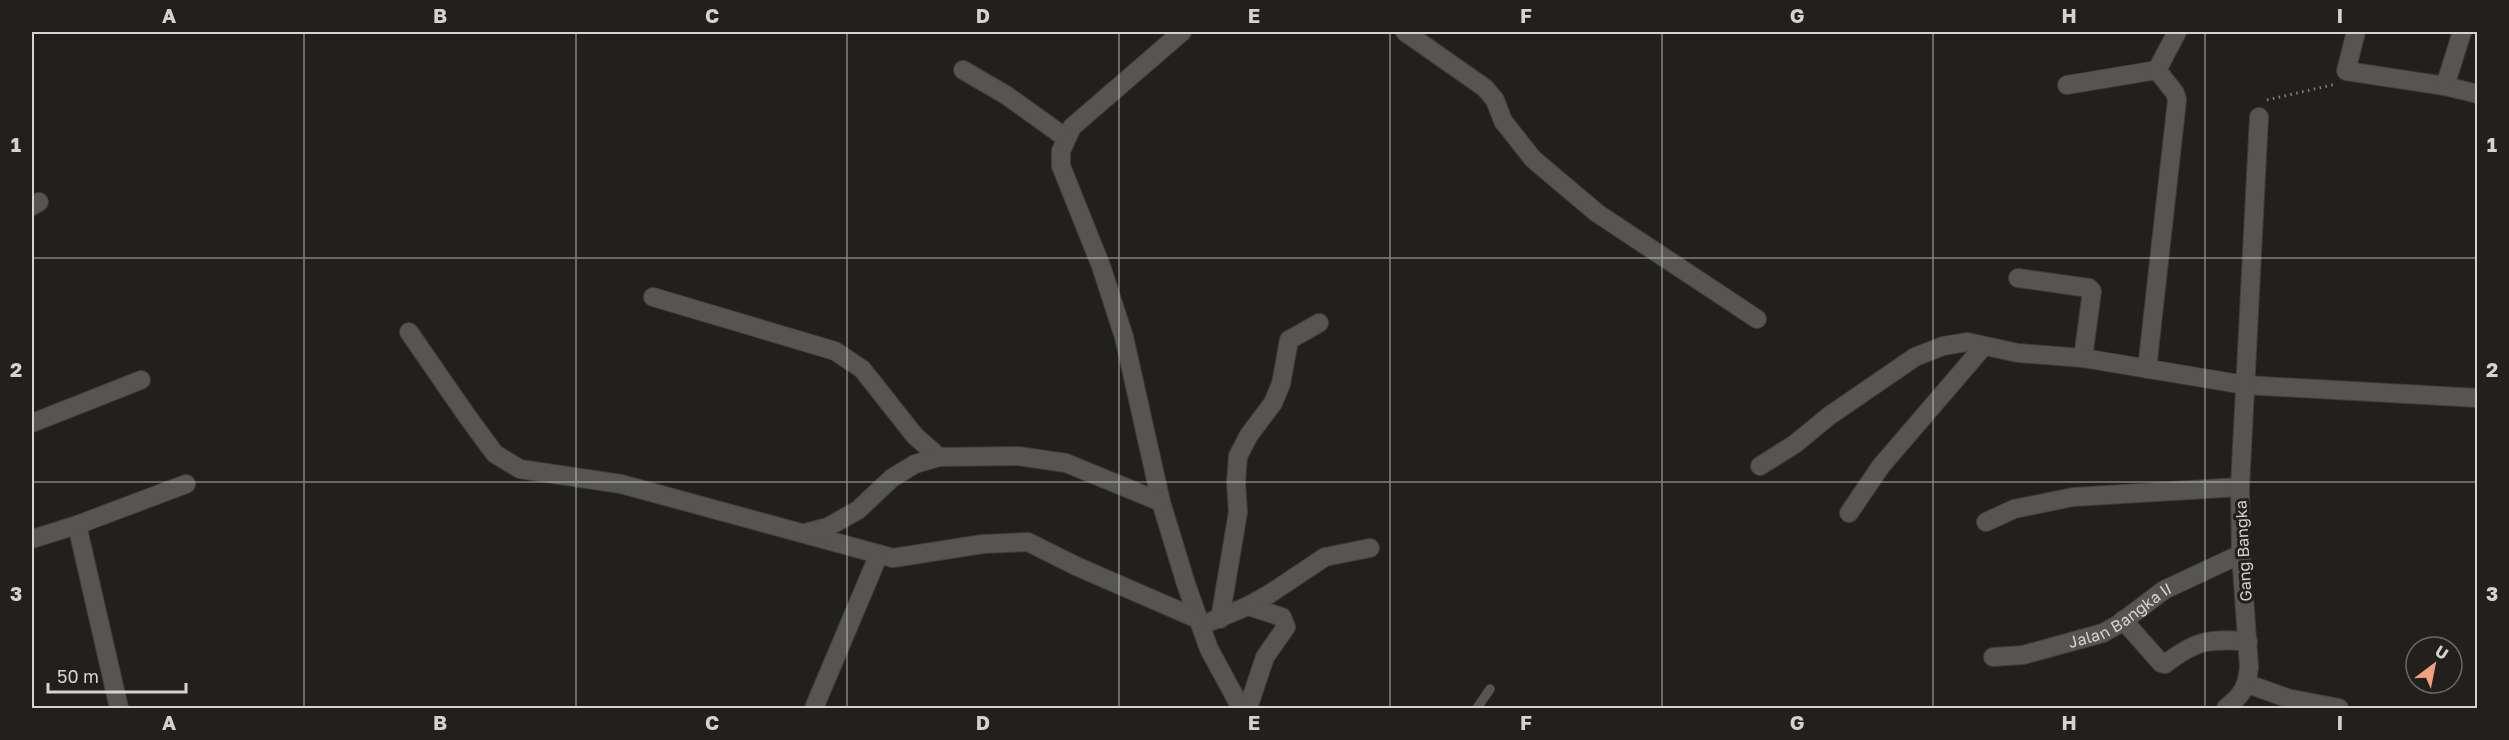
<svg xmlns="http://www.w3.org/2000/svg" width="2509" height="740" viewBox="0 0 2509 740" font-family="'Golos Text',sans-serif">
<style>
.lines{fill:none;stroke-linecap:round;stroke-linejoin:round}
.lane-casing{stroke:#3f3e3b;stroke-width:10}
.street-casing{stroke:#3f3e3b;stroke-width:20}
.path{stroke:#81807d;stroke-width:3;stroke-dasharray:1.5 4.5;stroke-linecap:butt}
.lane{stroke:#565551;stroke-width:9}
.street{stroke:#565551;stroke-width:18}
.grid{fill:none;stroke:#d4d3d1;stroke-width:1.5;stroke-opacity:0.55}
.labels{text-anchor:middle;stroke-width:6;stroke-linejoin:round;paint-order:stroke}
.street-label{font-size:16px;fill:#d4d3d1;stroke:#21201c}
.neatline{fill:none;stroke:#d4d3d1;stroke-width:2}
.grid-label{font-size:20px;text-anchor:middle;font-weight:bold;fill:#d4d3d1}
</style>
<rect width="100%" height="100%" fill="#21201c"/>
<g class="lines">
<!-- lane casing -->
<g class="lane-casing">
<path id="lane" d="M1477,708L1490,689"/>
</g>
<!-- street casing -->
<g class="street-casing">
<g id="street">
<path d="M1182,32L1072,127L1061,151V166L1101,266L1124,337L1161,502L1186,584L1209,649L1241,708"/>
<path d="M1405,32L1485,88L1495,100L1503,121L1533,159L1597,213L1757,319"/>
<path d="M2356,32L2346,71L2445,86L2478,94"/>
<path d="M963,70L1006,95L1066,138"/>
<path d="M2067,85L2157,70"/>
<path d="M2445,86L2462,32"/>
<path d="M32,206L39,202"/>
<path d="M2018,278L2089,288L2092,291L2083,358"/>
<path d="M653,297L835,351L862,369L915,436L939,457"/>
<path d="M409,332L467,416L495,454L520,469L621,484L893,558L983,544L1028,542L1076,566L1200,620"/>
<path d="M2147,369L2177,100L2175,93L2157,70L2177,32"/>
<path d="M32,423L141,380"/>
<path d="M1760,466L1795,444L1829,416L1915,357L1943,346L1967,342L2018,353L2083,358L2245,385L2478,398"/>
<path d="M1849,513L1881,466L1984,346"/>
<path d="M1986,522L2014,509L2073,497L2240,487"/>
<path d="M77,525L119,708"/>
<path d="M805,533L828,527L858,510L892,478L915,464L939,457L1018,456L1066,463L1161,502"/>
<path d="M32,539L77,525L186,484"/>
<path d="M1220,619L1238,512L1236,482L1238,456L1249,435L1273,403L1281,384L1289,340L1319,323"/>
<path d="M2123,620L2161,663L2165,664C2198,639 2209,639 2248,641"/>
<path d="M1212,621L1248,606L1271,593L1325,557L1370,548"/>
<path id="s1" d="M1993,657L2023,655L2103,633L2119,624L2164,590L2241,554"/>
<path d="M2248,684L2287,698L2339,708"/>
<path d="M814,708L879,554"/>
<path d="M1248,708L1265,657L1286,627L1282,617L1248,606"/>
<path d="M2226,708C2242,695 2247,688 2249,667L2241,554L2240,487L2259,117"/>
</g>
</g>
<!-- path -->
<path class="path" d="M2267,100L2336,84"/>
<!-- lane -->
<use href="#lane" class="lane"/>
<!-- street -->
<use href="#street" class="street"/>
</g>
<!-- grid -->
<path class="grid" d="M304,32V708M576,32V708M847,32V708M1119,32V708M1390,32V708M1662,32V708M1933,32V708M2205,32V708M32,258H2478M32,482H2478"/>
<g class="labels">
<!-- street labels -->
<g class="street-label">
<text transform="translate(2243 551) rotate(-93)" y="6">Gang Bangka</text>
<text dy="6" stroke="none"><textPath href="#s1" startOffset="136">Jalan Bangka II</textPath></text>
</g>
</g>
<!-- border -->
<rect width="2509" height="740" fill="none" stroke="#21201c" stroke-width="66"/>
<!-- north arrow -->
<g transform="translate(2434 665) rotate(32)"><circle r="28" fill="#21201c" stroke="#696864" stroke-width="1.5"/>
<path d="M0-4.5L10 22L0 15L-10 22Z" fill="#f1a17d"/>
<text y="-9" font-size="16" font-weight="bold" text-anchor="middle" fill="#d4d3d1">U</text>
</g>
<!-- scale -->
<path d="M48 683v9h138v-9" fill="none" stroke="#d4d3d1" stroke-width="3"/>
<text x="57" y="683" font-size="18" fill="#d4d3d1" stroke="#21201c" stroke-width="4.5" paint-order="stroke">50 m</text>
<rect x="33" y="33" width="2443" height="674" class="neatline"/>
<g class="grid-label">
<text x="169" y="23">A</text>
<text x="440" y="23">B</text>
<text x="712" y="23">C</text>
<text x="983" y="23">D</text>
<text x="1254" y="23">E</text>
<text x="1526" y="23">F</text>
<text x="1797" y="23">G</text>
<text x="2069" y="23">H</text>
<text x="2340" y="23">I</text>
<text x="16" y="152">1</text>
<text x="2492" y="152">1</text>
<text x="16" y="377">2</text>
<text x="2492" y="377">2</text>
<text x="16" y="601">3</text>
<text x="2492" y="601">3</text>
<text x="169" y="730">A</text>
<text x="440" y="730">B</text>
<text x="712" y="730">C</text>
<text x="983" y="730">D</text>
<text x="1254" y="730">E</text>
<text x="1526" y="730">F</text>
<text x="1797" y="730">G</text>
<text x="2069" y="730">H</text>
<text x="2340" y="730">I</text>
</g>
</svg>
